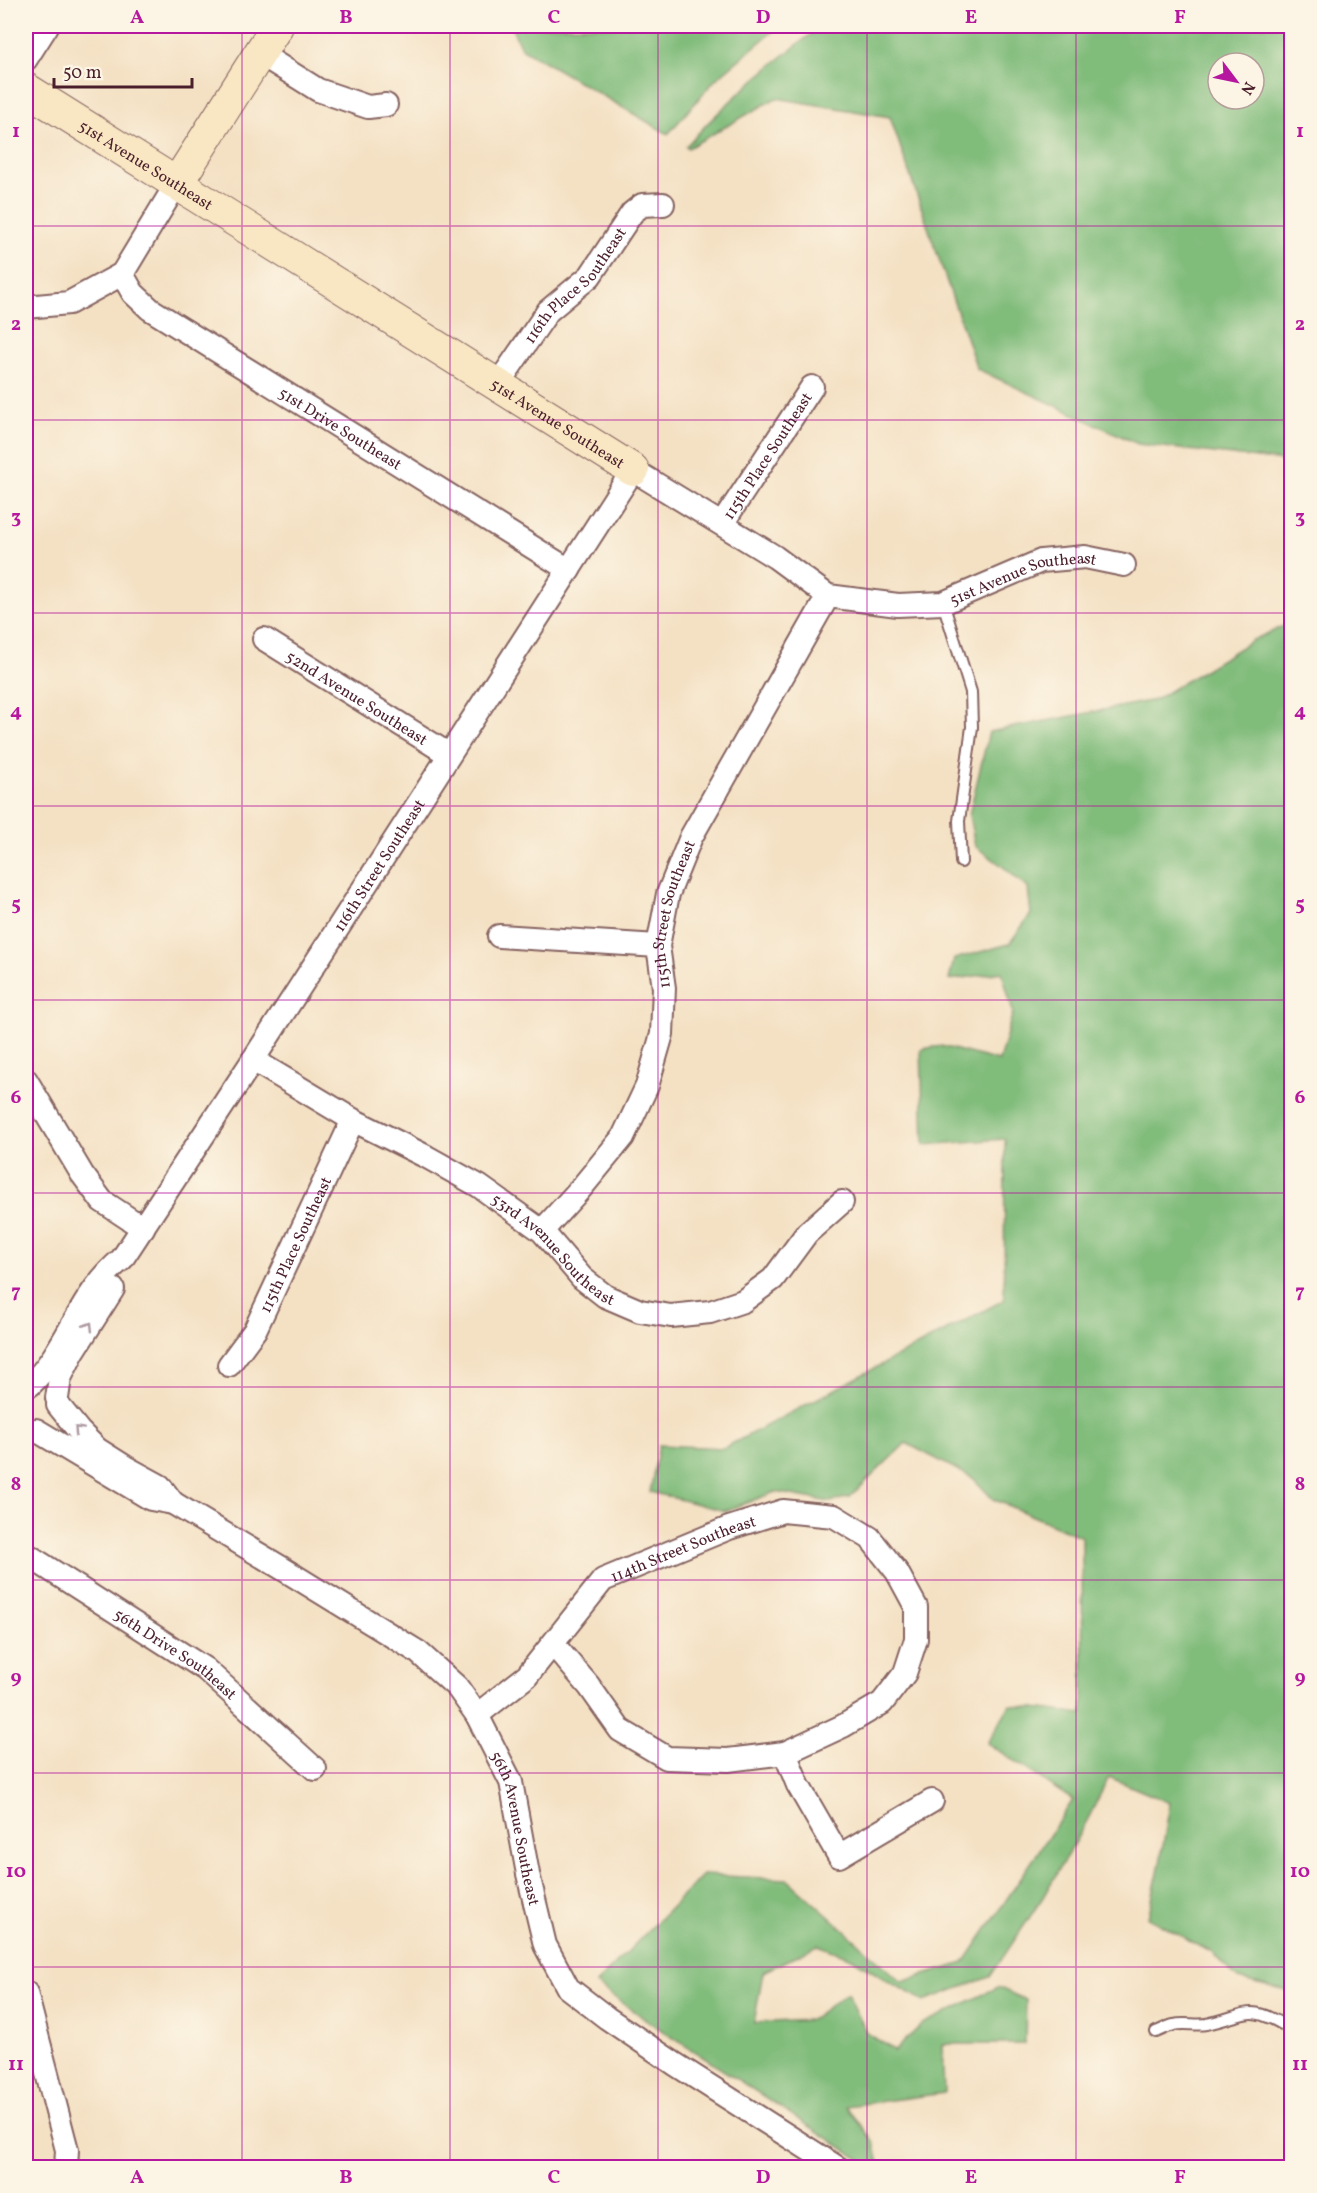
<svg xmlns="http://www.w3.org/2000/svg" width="1317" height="2193" viewBox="0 0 1317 2193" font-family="Vollkorn,serif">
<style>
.forest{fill:#80bc7a;stroke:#656e52;stroke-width:1.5;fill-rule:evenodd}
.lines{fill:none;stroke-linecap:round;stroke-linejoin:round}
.lane-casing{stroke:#866361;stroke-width:14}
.street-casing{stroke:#866361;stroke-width:26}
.secondary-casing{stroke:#866361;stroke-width:34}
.lane{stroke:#fff;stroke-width:10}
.street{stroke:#fff;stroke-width:22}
.secondary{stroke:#f9e7c3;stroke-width:32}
.oneway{stroke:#ae9aa0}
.grid{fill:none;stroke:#b5179e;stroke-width:1.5;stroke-opacity:0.55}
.labels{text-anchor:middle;stroke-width:4.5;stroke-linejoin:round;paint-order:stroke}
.street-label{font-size:16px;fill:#4a1f2b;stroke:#fcf5e5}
.neatline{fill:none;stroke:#b5179e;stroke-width:2}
.grid-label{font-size:20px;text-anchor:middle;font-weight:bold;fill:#b5179e}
</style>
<rect width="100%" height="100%" fill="#fcf5e5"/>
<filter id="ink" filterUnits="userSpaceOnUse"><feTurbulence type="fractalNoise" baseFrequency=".0167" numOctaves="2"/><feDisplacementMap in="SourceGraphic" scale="12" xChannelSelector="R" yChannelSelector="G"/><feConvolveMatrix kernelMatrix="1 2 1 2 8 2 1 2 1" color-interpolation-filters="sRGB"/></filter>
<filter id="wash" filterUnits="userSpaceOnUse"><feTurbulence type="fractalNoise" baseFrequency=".008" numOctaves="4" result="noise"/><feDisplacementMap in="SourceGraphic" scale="24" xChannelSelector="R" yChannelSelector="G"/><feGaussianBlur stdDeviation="1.35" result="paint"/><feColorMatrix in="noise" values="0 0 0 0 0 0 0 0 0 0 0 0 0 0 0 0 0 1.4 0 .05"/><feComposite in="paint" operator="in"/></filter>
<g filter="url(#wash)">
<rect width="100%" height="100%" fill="#f4e1c4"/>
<!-- forest -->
<path class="forest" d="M511,26H779L715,80L668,134L521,48Z
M822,26H1291V462L1138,444L977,369L890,117L776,98L688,148L686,146C727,101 773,62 822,26ZM1218,63H1254V99H1218Z
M1291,623V1997L1287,1991L1238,1979L1211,1952L1148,1918L1161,1858L1170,1803L1109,1777L1088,1819L1043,1897L990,1977L924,2001L886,1980L852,1958L818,1945L763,1972L754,2023L810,2020L847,1993L867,2033L895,2051L922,2024L998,1987L1026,2000L1025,2044H942L944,2093L846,2106L874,2142L880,2167H872L655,2026L596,1984L703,1875L787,1879L902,1982L964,1963L1073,1800L987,1743L1010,1705L1083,1714L1082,1537L993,1499L973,1478L906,1443L850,1497L830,1502L775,1492L725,1511L650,1492L659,1445L724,1448L1004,1300L1005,1139L924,1145L921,1049L942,1046L999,1061L1013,1012L1002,972L949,980L954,959L1009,944L1031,914L1028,888L1001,865L975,846L969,815L989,732L1155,700L1253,640Z"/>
</g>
<g filter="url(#ink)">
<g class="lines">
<!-- lane casing -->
<g class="lane-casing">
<path id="lane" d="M943,603L971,692L972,727L959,821L961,862
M1156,2032C1162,2030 1168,2026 1174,2025C1184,2022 1196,2026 1207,2024C1251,2014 1249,2003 1292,2030"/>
</g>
<!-- street casing -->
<g class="street-casing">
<g id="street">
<path d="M259,53L318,90L368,107L386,105"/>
<path d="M26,59L47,26"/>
<path id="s1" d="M122,274L133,293L150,309L569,570"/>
<path d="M26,307L69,303L122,274L177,183"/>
<path id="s2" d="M498,384L548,311L590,276L632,213L642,205L663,204"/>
<path id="s3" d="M722,524L812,387"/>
<path id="s4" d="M264,639L448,754"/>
<path d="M499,936L658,946"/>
<path id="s5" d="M253,1060L353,1120L427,1157L479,1186L542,1231L582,1278L605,1296L640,1311L671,1316L710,1312L743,1301L773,1279L807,1233L842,1202"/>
<path d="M26,1080L82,1174L102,1201L143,1228"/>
<path id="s6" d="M542,1231L582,1187L623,1137L647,1086L662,1034L664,988L658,946L668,894L691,837L828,596"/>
<path id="s7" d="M229,1365L255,1330L353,1120"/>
<path id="s8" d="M30,1385C69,1348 79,1294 122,1259L253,1060L633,470L775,557L828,596L898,605L943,603L1041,561L1085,557L1124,565"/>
<path d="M57,1398L60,1378L73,1352L113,1289"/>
<path d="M58,1405L79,1431L97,1449L127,1468L160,1486L173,1503"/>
<path id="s9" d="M36,1430L151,1499L173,1503L280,1567L418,1652L457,1687L477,1715L511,1782L528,1874L545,1945L568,1988L607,2018L675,2064L838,2168"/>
<path id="s10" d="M26,1554L205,1669L315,1769"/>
<path id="s11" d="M477,1715L527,1676L603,1580L729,1528L783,1511L834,1516L870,1538L897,1572L916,1607V1639L905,1673L882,1703L843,1726L785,1753L728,1760L667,1758L620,1730L589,1686L553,1644"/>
<path d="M785,1753L798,1785L839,1856L932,1801"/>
<path d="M26,1993L67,2150L66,2168"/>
</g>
</g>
<!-- secondary casing -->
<g class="secondary-casing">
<g id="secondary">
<path id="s12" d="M26,89L633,470"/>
<path d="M177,183L277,26"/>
</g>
</g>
<!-- lane -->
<use href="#lane" class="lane"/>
<!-- street -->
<use href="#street" class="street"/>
<!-- secondary -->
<use href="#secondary" class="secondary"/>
</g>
<!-- one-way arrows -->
<defs><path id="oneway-chevron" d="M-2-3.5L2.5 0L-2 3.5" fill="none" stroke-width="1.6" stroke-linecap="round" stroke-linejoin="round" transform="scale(1.5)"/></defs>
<g class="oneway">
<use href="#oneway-chevron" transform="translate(89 1326) rotate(-58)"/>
<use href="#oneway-chevron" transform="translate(78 1430) rotate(-133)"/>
</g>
</g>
<!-- grid -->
<path class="grid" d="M242,26V2168M450,26V2168M658,26V2168M867,26V2168M1076,26V2168M26,226H1292M26,420H1292M26,613H1292M26,806H1292M26,1000H1292M26,1193H1292M26,1387H1292M26,1580H1292M26,1773H1292M26,1967H1292"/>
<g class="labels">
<!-- street labels -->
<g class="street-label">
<text dy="6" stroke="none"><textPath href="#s12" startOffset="142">51st Avenue Southeast</textPath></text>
<text dy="6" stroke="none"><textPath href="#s2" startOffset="126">116th Place Southeast</textPath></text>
<text dy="6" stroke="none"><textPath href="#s12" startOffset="628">51st Avenue Southeast</textPath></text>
<text dy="6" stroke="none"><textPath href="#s1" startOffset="270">51st Drive Southeast</textPath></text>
<text dy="6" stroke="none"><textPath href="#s3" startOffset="82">115th Place Southeast</textPath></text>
<text dy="6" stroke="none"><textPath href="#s8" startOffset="1530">51st Avenue Southeast</textPath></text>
<text dy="6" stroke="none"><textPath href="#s4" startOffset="110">52nd Avenue Southeast</textPath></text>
<text dy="6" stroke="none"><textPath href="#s8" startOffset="627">116th Street Southeast</textPath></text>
<text dy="6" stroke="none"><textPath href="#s6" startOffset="357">115th Street Southeast</textPath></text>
<text dy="6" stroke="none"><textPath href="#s7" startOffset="138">115th Place Southeast</textPath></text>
<text dy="6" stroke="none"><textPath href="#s5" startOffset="357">53rd Avenue Southeast</textPath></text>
<text dy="6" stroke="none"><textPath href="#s11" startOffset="272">114th Street Southeast</textPath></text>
<text dy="6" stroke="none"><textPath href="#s10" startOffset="180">56th Drive Southeast</textPath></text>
<text dy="6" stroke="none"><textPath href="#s9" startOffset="651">56th Avenue Southeast</textPath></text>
</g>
</g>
<!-- margin -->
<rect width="1317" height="2193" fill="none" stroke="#fcf5e5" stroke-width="66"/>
<!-- north arrow -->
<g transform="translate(1236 81) rotate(122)"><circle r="28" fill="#fcf5e5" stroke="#b59f9b" stroke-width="1.5"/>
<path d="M0-4.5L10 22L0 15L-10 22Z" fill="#b5179e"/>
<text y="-9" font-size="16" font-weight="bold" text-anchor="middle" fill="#4a1f2b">N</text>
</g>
<!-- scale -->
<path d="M54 78v9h138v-9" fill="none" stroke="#4a1f2b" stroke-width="3"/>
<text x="63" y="78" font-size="18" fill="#4a1f2b" stroke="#fcf5e5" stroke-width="4.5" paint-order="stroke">50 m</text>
<rect x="33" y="33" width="1251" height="2127" class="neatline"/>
<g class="grid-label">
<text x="137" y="23">A</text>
<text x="346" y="23">B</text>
<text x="554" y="23">C</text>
<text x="763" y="23">D</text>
<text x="971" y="23">E</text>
<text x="1180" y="23">F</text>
<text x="16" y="137">1</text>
<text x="1300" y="137">1</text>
<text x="16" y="330">2</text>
<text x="1300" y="330">2</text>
<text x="16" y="523">3</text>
<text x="1300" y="523">3</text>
<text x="16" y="717">4</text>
<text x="1300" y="717">4</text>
<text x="16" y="910">5</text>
<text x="1300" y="910">5</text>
<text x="16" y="1103">6</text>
<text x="1300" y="1103">6</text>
<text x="16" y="1297">7</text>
<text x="1300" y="1297">7</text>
<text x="16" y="1490">8</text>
<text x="1300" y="1490">8</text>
<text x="16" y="1683">9</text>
<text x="1300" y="1683">9</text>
<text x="16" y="1877">10</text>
<text x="1300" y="1877">10</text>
<text x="16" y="2070">11</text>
<text x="1300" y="2070">11</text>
<text x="137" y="2183">A</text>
<text x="346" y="2183">B</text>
<text x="554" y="2183">C</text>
<text x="763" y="2183">D</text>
<text x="971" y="2183">E</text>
<text x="1180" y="2183">F</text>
</g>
</svg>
